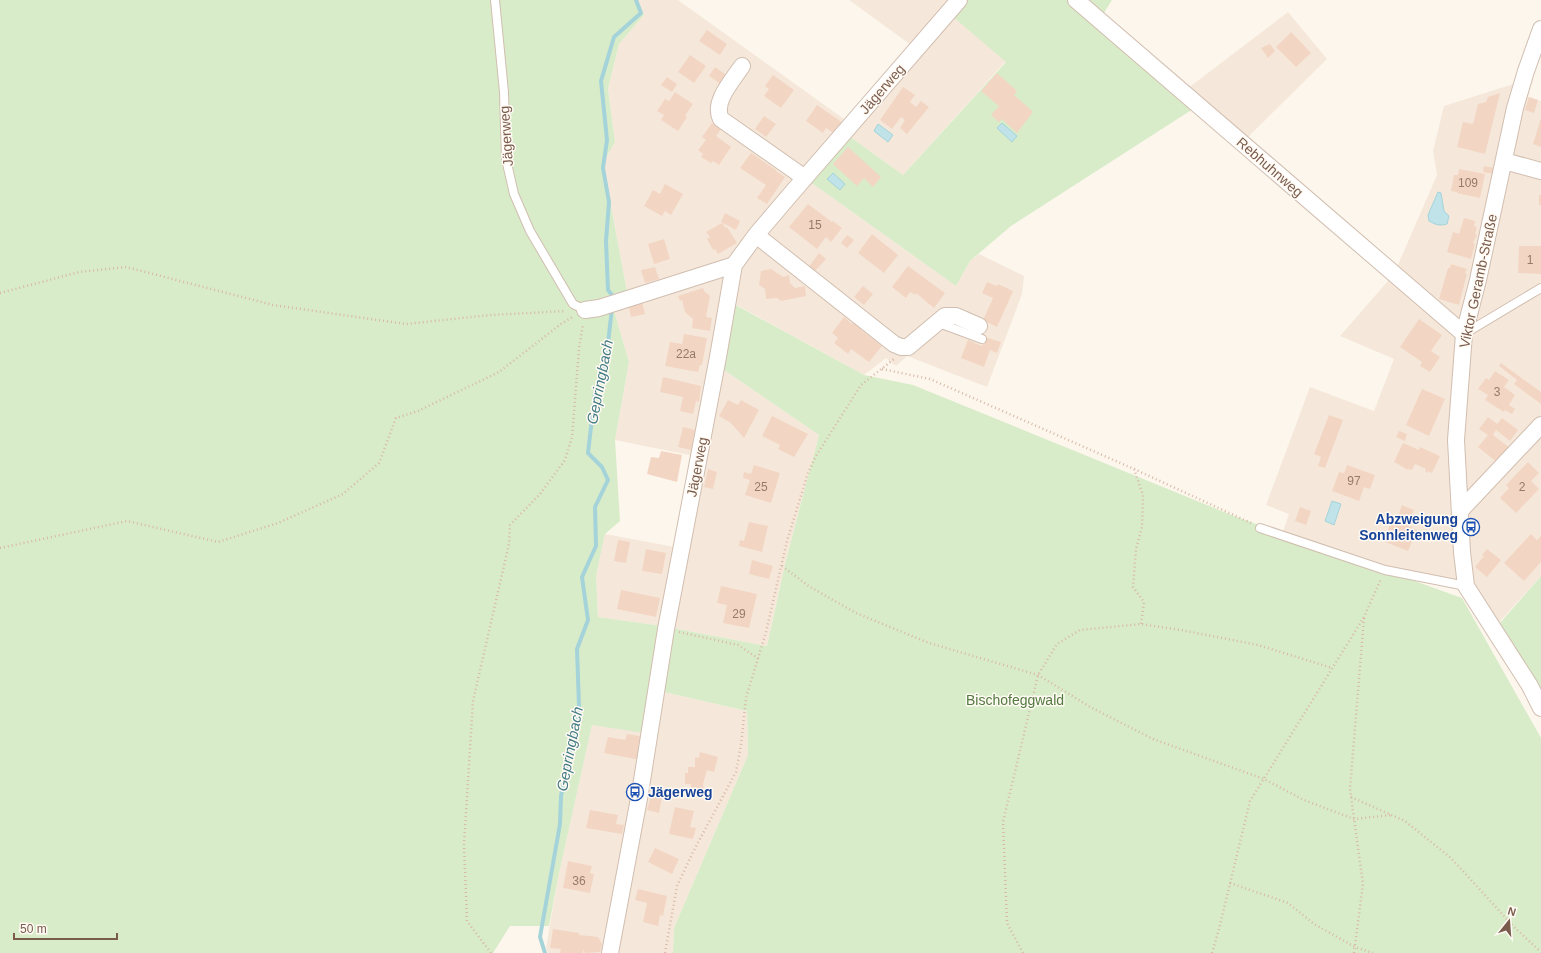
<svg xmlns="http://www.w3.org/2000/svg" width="1541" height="953" viewBox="0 0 1541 953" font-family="Arial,sans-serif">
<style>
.residential{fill:#f5e8da}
.green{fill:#d8ecc9}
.water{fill:#bfe3e8;stroke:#a5d3da}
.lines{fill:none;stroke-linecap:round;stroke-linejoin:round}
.stream{stroke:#a5d3da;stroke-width:4}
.building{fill:#f3d5c3}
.lane-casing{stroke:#d1beb0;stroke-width:10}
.street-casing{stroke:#d1beb0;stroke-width:18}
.path{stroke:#d9b8a5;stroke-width:2.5;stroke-dasharray:1 3;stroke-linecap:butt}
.lane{stroke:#fff;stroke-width:8}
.street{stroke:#fff;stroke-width:16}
.labels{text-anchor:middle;stroke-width:3;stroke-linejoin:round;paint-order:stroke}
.number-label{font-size:12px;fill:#987a6a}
.street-label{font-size:14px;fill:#7a5c4d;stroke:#fffaf3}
.transit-label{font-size:14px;font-weight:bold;fill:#164399;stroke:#fffaf3;text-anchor:end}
.park-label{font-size:14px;fill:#537a41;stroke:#fffaf3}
.water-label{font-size:15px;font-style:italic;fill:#437c86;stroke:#fffaf3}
</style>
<rect width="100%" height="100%" fill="#fdf6ec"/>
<!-- residential -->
<path class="residential" d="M638,0H678L851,124L805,178L956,286L970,261L979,254L1024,276L1022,294L987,387L907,356L896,366L886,358L864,375L733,303L724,370L819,435L786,560L767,646L662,626L598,617L596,576L605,534L675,547L694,456L615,440L629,362L610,297L627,292L603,163L615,142L608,89L619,44L644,15Z
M849,0H959L911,45Z
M1288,12L1327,59L1242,143L1183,92Z
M952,16L1006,61L903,175L849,136Z
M1523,81L1519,94L1541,101V576L1493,629L1466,586L1385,570L1283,531L1289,514L1266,505L1310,387L1374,411L1394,359L1340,336L1394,274L1437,175L1433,151L1444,106Z
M651,689L747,711L748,755L674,928L673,953H548L546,948L558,878L592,725Z"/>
<!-- green -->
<path class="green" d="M0,0H638L644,15L619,44L608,89L615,142L603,163L627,292L610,297L629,362L615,440L620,521L605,534L596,576L598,617L662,626L767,646L786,560L819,435L724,370L732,303L864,375L913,385L1234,516L1462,598L1541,738V953H673L674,928L748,755L747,711L651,689L644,733L592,725L558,878L549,926H510L493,953H0Z
M965,0H1067L1193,109L1011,226L970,261L956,286L809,181L849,136L903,175L1006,62L952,16Z
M1084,0H1112L1102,16Z
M1541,576V691L1509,638L1499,624Z"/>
<!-- water -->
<path class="water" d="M1002,123L1017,136L1012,142L997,128Z
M878,124L893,135L888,142L874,131Z
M833,173L845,184L840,190L827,179Z
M1438,192L1441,193L1444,211L1449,216L1447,224C1440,226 1436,225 1429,221L1428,215Z
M1332,501L1341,504L1334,525L1325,521Z"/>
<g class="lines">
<!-- stream -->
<path class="stream" d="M612,301V295L608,290L606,241L609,202L603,168L607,140L601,81L614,37L641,13L636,0
M545,953L540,937L560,824L561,796L579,706L577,649L588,620L582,577L596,546L595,507L608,480L602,467L588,453L595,393L606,361L612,308"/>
</g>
<!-- building -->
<path class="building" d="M707,30L727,44L720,55L699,41Z
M1291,32L1311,53L1296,67L1276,47Z
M1270,44L1275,51L1268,58L1261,48Z
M690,55L706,66L694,83L678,72Z
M715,67L728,76L722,85L709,76Z
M997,73L1017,91L1014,95L1033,112L1017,133L1002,119L999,122L991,115L999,106L981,91Z
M773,75L794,90L781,108L764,96L769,89L765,86Z
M667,77L677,84L672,92L661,85Z
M903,87L915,95L910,102L916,107L921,101L929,107L907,134L900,128L905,120L901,117L892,129L880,120Z
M675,92L693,104L685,116L687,117L678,131L661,120L664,115L657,111L665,99L669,101Z
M1500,93L1485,154L1457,147L1463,122L1473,124L1478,104L1486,102L1488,97Z
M1529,97L1538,100L1534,113L1525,110Z
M817,105L843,123L835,134L826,128L823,133L806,121Z
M764,116L776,124L766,137L755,129Z
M1541,118V147L1533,144Z
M712,123L721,129L716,136L731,147L719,165L713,161L711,163L701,157L703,154L698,150L706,140L702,137Z
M848,147L881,177L873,187L864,178L857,186L833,164Z
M751,153L776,170V171L785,177L767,204L757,198L766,185L740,168Z
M1484,166L1494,168L1493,174L1483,172Z
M1459,169L1485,174L1480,198L1457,193V192L1451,191L1454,175H1458Z
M665,184L683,194L671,215L665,211L662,216L644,206L653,190L660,194Z
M1539,195H1541V205H1539Z
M808,204L832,222L833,221L842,228L831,242L826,237L817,249L789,227Z
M725,213L740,221L736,230L721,222Z
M1464,218L1475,221L1474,226L1477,227L1475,234L1477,235L1473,243L1475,244L1471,259L1447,252L1453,232L1459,234Z
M722,223L726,228L727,227L737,243L718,254L715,249L713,250L707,239L710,237L706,232Z
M872,234L898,255L884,273L858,253Z
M847,235L854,240L847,248L841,243Z
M664,239L670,259L654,264L648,244Z
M1519,246H1541V274L1518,273Z
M819,253L826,259L814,272L808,268Z
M1451,264L1467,269L1465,273L1467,274L1459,305L1439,299L1448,268H1450Z
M908,266L945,293L934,308L916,293L915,295L910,292L906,298L892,287Z
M655,267L659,279L645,283L641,270Z
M771,269L783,277L789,275L790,283L795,288L805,286L806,296L781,301L777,298L766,299L765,289L759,285L761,271Z
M987,282L997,286L998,284L1013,291L997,327L983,320L993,298L982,293Z
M863,286L873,294L864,305L854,297Z
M703,288L704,291L710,296L706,317L712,318L710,331L692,328L693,319L685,312L682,300L680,301L678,296Z
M642,301L645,314L631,317L628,304Z
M844,317L852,324L854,321L862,328L861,330L882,346L869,362L851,349L848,354L834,343L838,338L832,333Z
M1419,319L1442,335L1431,351L1440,357L1430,372L1420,366L1422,362L1400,347Z
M684,334L707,338L702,365H700L698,372L665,366L670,342L682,344Z
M985,337L1001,342L997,353L990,350L984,367L961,358L968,340L982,346Z
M1501,363L1541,392V404L1514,384L1517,380L1499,366Z
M1495,371L1509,380L1504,387L1515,395L1509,405L1515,409L1512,414L1505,410L1504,412L1485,400L1488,395L1478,389L1486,378L1489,380Z
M663,377L701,386L699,402L696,401L693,414L680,411L683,397L660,392Z
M1422,389L1445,399L1429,436L1406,425Z
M728,400L738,405L741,400L759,410L744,438L731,423L719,416Z
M1329,415L1343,420L1325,468L1318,466L1321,457L1314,454Z
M772,416L808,434L794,457L778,449L780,445L762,436Z
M1488,417L1497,424L1502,418L1518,430L1510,441L1496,430L1493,435L1510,448L1498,463L1478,447L1488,435L1479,429Z
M683,427L695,430L691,450L678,447Z
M1399,431L1407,434L1405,441L1396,437Z
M1403,443L1419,450L1420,447L1440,456L1432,473L1428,471V473L1425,471L1426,469L1415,464L1412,470L1409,469L1408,470L1394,462Z
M661,451L682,455L677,482L647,474L651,457L659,458Z
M1528,462L1539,473L1531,481L1539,489L1516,513L1500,498L1509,488L1506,485Z
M754,465L780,473L771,503L745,495L750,480L743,478L744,472L751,474Z
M1347,465L1375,475L1370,489L1364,487L1359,501L1332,491L1339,472L1344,473Z
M708,469L717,472L713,489L704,487Z
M1402,505L1414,510L1407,525L1417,530L1408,551L1383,541L1392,520L1396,522Z
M1300,507L1311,511L1306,525L1295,521Z
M749,522L768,526L762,552L739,546L740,540L744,541Z
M1531,534L1537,540L1541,536V562L1524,581L1504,563Z
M618,540L630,542L626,563L614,561Z
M646,549L666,553L662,574L642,571Z
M1487,549L1501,560L1487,577L1475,567L1484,556L1482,555Z
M752,560L773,566L769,579L749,574Z
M721,586L757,594L749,628L723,623L727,605L717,603Z
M621,590L660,598L656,617L617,609Z
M627,734L640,736L638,748H642L640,760L604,753L608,737L625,740Z
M700,752L718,757L714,772L707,770L703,784L704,793H691V784H685V773H688V767H695V757L699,758Z
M651,795L662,797L659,813L647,810Z
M675,807L694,811L690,827L696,828L693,839L669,834Z
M590,810L618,815L616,824L624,825L622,834L586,828Z
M655,848L679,859L672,874L648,862Z
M568,861L592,866L590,873L594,874L590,893L563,888Z
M638,889L667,896L663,916L660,915L658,926L643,922L647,903L635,900Z
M553,929L579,933V935L598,937L602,944L600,952L585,953L583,950V953H560L561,949L550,948Z"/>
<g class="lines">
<!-- lane casing -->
<g class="lane-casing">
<path id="lane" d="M495,0L504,92L506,159L514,194L530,231L573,304L585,310
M936,322L982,339
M1464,334L1541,288
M1260,528L1385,570L1466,586"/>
</g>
<!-- street casing -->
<g class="street-casing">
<path id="street" d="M1076,0L1464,334
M1541,29L1526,71L1515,108L1478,280L1464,334L1456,440L1462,552L1466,586L1530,686L1541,708
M742,66C733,80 712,102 721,119L805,178
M1504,161L1541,171
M756,235L894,344L901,347H908L945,316H956L979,326
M585,310L599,308L734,265
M1460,511L1541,425
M610,953L640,793L666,629L718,357L734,265L756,235L790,195L959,0"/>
</g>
<!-- path -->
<path class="path" d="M0,293L79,272L126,267L273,305L406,324L490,315L566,311
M882,369L930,379L1134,469L1251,523
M1134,469L1143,495L1142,527L1136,549L1133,587L1144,602L1141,624
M0,548L127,521L218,542L278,523L343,494L379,463L396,418L418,411L499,372L561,324L574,316
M782,566L810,587L856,613L929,643L1038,675L1092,708L1153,739L1264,779L1304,800L1354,819L1391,815
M679,632L738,645L759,659
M1351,797L1405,821L1451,858L1514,927L1541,952
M1230,883L1288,903L1314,924L1355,947L1373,953
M491,953L467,921L464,845L473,701L509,544L510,525L540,494L565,460L572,437L579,349L583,324
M665,953L677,886L694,850L736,772L741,745L746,698L766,632L787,541L808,473L816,456L861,385L894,359
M1023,953L1007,923L1003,822L1038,675L1057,644L1080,630L1141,624L1181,630L1258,645L1332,668
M1212,953L1219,929L1250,801L1364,617L1381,579
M1354,953L1363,884L1350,789L1364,618"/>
<!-- lane -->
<use href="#lane" class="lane"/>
<!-- street -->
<use href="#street" class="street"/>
</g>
<!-- icons -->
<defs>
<g id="bus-ring" transform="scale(0.9)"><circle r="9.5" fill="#fffaf3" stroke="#1a4fb4" stroke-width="1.5"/><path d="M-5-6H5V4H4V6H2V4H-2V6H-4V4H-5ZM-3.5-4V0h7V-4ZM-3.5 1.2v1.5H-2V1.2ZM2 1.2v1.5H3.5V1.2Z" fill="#1a4fb4"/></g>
</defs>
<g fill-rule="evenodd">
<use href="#bus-ring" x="1471" y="527"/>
<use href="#bus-ring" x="635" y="792"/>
</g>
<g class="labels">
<!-- number labels -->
<g class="number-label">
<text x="1468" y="187">109</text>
<text x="815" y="229">15</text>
<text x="1530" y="264">1</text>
<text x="686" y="358">22a</text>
<text x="1497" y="396">3</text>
<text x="1354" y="485">97</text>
<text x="761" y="491">25</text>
<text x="1522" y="491">2</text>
<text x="739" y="618">29</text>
<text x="579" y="885">36</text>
</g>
<!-- street labels -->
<g class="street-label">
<text transform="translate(882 89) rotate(-49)" y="5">Jägerweg</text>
<text transform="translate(506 136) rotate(-94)" y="5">Jägerweg</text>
<text transform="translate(1270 167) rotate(41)" y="5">Rebhuhnweg</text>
<text transform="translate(1478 281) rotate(-78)" y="5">Viktor Geramb-Straße</text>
<text transform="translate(697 467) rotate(-79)" y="5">Jägerweg</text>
</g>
<!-- transit labels -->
<g class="transit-label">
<text x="1458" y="524">Abzweigung<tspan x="1458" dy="16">Sonnleitenweg</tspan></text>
<text x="648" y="797" text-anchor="start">Jägerweg</text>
</g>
<!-- park labels -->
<g class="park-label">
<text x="1015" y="705">Bischofeggwald</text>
</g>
<!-- water labels -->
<g class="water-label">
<text transform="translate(600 382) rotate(-79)" y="5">Gepringbach</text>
<text transform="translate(570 749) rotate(-79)" y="5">Gepringbach</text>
</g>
</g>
<!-- north arrow -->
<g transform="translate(1509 921) rotate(17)" stroke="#fffaf3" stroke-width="3" paint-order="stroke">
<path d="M0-3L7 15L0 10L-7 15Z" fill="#7a5c4d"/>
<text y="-6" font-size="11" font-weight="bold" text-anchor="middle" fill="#7a5c4d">N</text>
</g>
<!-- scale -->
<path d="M14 933v6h103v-6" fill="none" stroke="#7a5c4d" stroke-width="2"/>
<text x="20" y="933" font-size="12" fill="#7a5c4d" stroke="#fffaf3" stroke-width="3" paint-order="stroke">50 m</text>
</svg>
